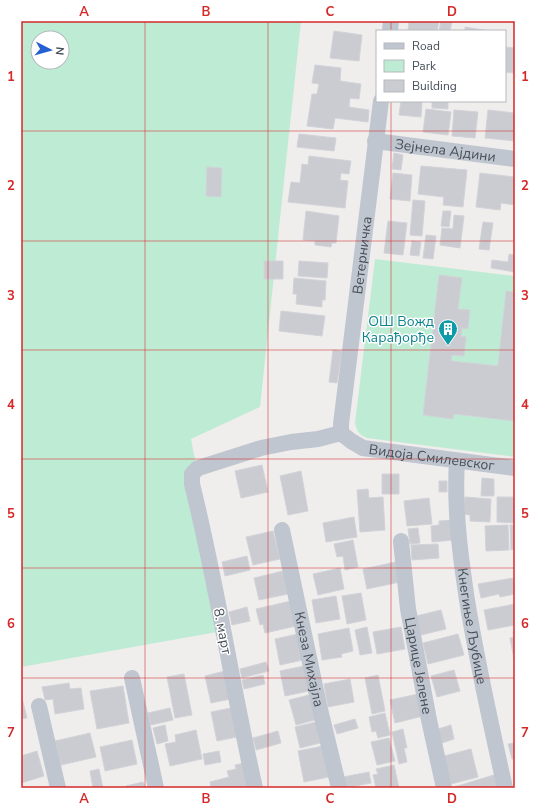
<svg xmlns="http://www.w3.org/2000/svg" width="536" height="809" viewBox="0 0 536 809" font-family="'Nunito Sans',sans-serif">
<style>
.green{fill:#beebd4;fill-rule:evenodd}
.building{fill:#caccd2;stroke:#d2d3d8}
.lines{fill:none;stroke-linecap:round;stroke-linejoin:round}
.minor{stroke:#bfc6cf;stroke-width:16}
.grid{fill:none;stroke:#d62828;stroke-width:1;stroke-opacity:0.55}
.labels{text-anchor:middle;stroke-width:3;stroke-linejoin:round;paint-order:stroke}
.street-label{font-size:14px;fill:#474f59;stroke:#fff}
.culture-label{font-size:14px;fill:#0d838f;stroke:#fff;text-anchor:end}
.neatline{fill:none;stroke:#d62828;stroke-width:1.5}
.grid-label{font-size:13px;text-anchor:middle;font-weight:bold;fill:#d62828}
</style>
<rect width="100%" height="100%" fill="#f0eded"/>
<!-- green -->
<path class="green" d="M21,21H301L260,407L191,439L228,630L21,667ZM38,38H62V62H38Z
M375,259L515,276V457L367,438C360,435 357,432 355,423Z"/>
<!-- building -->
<path class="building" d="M409,21H439L437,31H408Z
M441,21H452L450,31H439Z
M465,27L490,31H465Z
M334,31L362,35L359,61L330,58Z
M505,47L515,48L514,73L505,72Z
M315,65L341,68L340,81L361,84L359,99L350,98L349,107L369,110L368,122L335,118L333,129L307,126L312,94H317L319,84L312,83Z
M401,101H422L421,117L399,115Z
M432,101H448V109L432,108Z
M426,109L451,112L448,135L423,132Z
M454,110L478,112L475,138L452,136Z
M488,110L515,113V141L485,138Z
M299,134L336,138L334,151L297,147Z
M394,153L403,155L401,170L392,169Z
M309,156L351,161L349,174L341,173L340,180L348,181L345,208L288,202L291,182L300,183L302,164L308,165Z
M421,166L467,170L463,207L443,205L444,197L418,194Z
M207,167L222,168L221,197L206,196Z
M393,173L412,175L410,201L390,199Z
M480,173L515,177V205L501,203L500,210L476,207Z
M413,200L425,201L422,236L410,235Z
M306,211L339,216L336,243H332L331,247L315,245V241L303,240Z
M443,211H451L449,227L441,226Z
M454,215L464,216L460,248L440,245L442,228L453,229Z
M388,221L407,223L403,255L384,253Z
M483,222L493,223L489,250L479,249Z
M426,235L436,236L433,259L423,258Z
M412,241L421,242L419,256L410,255Z
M509,254L515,255V272L491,268L492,260L508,262Z
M264,261H283V279H264Z
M299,261L328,263L327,278L298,276Z
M439,275L462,278L458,309L470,310L468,329L462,328L461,336L466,337L464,356L452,355L451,361L498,366L506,291L515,292V421L454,414L453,419L423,415Z
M294,278L326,281L325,300H322V307L296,304L297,294H293Z
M281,311L325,316L322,336L279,331Z
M333,350L342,351L337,383L329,382Z
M262,465L268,492L241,498L235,471Z
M301,471L308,511L288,515L280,476Z
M382,474H399V494H382Z
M482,478L494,479V496H481Z
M439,481H447V492H439Z
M368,489L369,498L383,497L385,530L360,532L357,490Z
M465,497L491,499L490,522L470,521V515L464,514Z
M497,497H515V523L497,522Z
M429,498L432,524L407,526L404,501Z
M354,517L357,537L326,542L323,523Z
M453,520L454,540L432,542L431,526L439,525V521Z
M508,525L509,550L486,551L485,526Z
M510,525H515V549L511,550Z
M418,528L420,543L410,544L408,529Z
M273,531L280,559L253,565L246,537Z
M353,540L358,567L345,570L343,556L337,557L334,544Z
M438,544L439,558L412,560L411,545Z
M247,556L250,570L225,576L222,562Z
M396,562L400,582L367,589L363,569Z
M340,568L344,589L318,595L313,574Z
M283,571L288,594L259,600L254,578Z
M513,578L515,594L500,597L499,594L481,598L478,584Z
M361,593L366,620L347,624L342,596Z
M336,596L340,619L316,623L312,600Z
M291,601L296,626L265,633L263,624L260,625L256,609Z
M515,604V625L488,630L484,610Z
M247,607L250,621L232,625L229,612Z
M441,610L446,629L421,635L416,616Z
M367,627L372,653L360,655L355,630Z
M401,627L405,649L377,654L373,632Z
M349,628L353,651L341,654L342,657L322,660L318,634Z
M513,632H515V664L510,638L514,637Z
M298,634L303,660L280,665L275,639Z
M458,634L464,655L428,664L423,643Z
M266,662L269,671L242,678L240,669Z
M304,666L309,691L285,696L280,671Z
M454,670L460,691L437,697L431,676Z
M225,671L231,699L211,703L205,676Z
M184,674L192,715L175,718L167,677Z
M263,675L265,684L244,689L242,680Z
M378,675L385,711L372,714L365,678Z
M350,679L354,702L328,707L324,684Z
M69,683L70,689L81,688L84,709L55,714L53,699L45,700L42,687Z
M123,686L129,723L97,729L90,691Z
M21,694L27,718L21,719Z
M418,694L423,716L395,723L390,700Z
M309,695L315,720L296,725L289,700Z
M170,708L173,720L151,725L148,713Z
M231,708L237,737L217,741L211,712Z
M385,713L390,735L378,738L376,731L372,732L369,717Z
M355,719L358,728L337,734L334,725Z
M316,722L320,743L300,748L295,727Z
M165,725L168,741L157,744L153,728Z
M451,725L454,739L442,743L438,729Z
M403,729L407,748H404L407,762L399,764L392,732Z
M196,730L202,759L170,766L165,744L176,742L175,735Z
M278,731L281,743L256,750L253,738Z
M90,733L96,757L61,765L55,741Z
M389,738L395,761L377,765L371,742Z
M132,740L137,764L105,771L100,747Z
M515,743V759H512L508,744Z
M323,746L329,777L304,782L298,751Z
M471,749L478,777L451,784L444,756Z
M37,751L44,776L21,783V756Z
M219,751L221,762L205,765L203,754Z
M244,763L250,788H211L210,782L229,777L227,771L236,769L235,765Z
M394,765L399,788H376L373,775L378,774L376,769Z
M99,769L103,788H93L90,771Z
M369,772L371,783L345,788L343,777Z
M497,774L500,785L490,788H451Z
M143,782L145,788H126V786Z"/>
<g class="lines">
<!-- minor -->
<g class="minor">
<path d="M390,31L391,21"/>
<path id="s1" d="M375,141L515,159"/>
<path id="s2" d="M341,433V424L381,101"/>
<path id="s3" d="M341,433L351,441L363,448L515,468"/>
<path id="s4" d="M457,461C454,507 460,554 467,600C477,663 491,725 505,788"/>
<path id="s5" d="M282,530L319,705L339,788"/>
<path id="s6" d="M401,541L408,609L429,720L444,788"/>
<path d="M132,678L156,788"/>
<path d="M39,706L58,788"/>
<path d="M255,788C232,687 217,584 192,484V474L198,468L261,448L291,442L318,439L341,433"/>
</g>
</g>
<!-- grid -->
<path class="grid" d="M145,21V788M268,21V788M391,21V31M391,101V788M21,131H515M21,241H515M21,350H515M21,459H515M21,568H515M21,678H515"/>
<!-- icons -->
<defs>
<g id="building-pin" transform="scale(1)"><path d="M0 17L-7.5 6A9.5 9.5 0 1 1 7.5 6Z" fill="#0f9aa8" stroke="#fff"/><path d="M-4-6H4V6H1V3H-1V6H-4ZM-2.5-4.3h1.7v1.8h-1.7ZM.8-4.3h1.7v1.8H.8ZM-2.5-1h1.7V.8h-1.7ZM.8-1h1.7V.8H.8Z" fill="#fff"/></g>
</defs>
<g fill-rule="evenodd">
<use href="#building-pin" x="448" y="329"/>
</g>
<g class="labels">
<!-- street labels -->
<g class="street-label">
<text dy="5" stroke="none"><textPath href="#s1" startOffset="71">Зејнела Ајдини</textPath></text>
<text dy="5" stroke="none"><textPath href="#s2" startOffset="179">Ветерничка</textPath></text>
<text dy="5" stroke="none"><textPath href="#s3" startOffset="96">Видоја Смилевског</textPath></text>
<text dy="5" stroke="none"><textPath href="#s4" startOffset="166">Кнегиње Љубице</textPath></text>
<text transform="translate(223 631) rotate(79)" y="5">8. март</text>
<text dy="5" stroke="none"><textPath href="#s5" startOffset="132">Кнеза Михајла</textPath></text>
<text dy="5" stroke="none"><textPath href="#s6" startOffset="126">Царице Јелене</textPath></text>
</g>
<!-- culture labels -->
<g class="culture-label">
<text x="434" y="326">ОШ Вожд<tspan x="434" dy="16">Карађорђе</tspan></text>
</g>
</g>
<!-- border -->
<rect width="536" height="809" fill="none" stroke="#ffffff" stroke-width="44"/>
<!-- legend -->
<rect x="376" y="30" width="130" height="72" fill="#ffffff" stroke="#b5b9bd"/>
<rect x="384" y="43" width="20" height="6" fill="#bfc6cf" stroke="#b5b9bd"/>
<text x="412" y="50" font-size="12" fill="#474f59">Road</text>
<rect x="384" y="60" width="20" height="12" fill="#beebd4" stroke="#b5b9bd"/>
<text x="412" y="70" font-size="12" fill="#474f59">Park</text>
<rect x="384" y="80" width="20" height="12" fill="#caccd2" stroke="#b5b9bd"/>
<text x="412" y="90" font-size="12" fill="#474f59">Building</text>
<!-- north arrow -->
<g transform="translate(50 50) rotate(96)"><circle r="19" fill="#ffffff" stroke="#b5b9bd"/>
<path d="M0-3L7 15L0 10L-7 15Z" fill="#255fd2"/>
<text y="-6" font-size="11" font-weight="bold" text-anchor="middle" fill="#474f59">N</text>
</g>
<rect x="22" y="22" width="492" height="765" class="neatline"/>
<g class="grid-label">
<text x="84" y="16">A</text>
<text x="206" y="16">B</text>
<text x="330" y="16">C</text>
<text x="452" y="16">D</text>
<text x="11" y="81">1</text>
<text x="525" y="81">1</text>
<text x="11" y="190">2</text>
<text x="525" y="190">2</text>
<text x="11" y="300">3</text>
<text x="525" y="300">3</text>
<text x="11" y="409">4</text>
<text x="525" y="409">4</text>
<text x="11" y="518">5</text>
<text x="525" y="518">5</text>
<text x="11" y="628">6</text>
<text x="525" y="628">6</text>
<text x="11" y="737">7</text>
<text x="525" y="737">7</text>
<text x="84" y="803">A</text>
<text x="206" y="803">B</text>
<text x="330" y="803">C</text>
<text x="452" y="803">D</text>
</g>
</svg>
